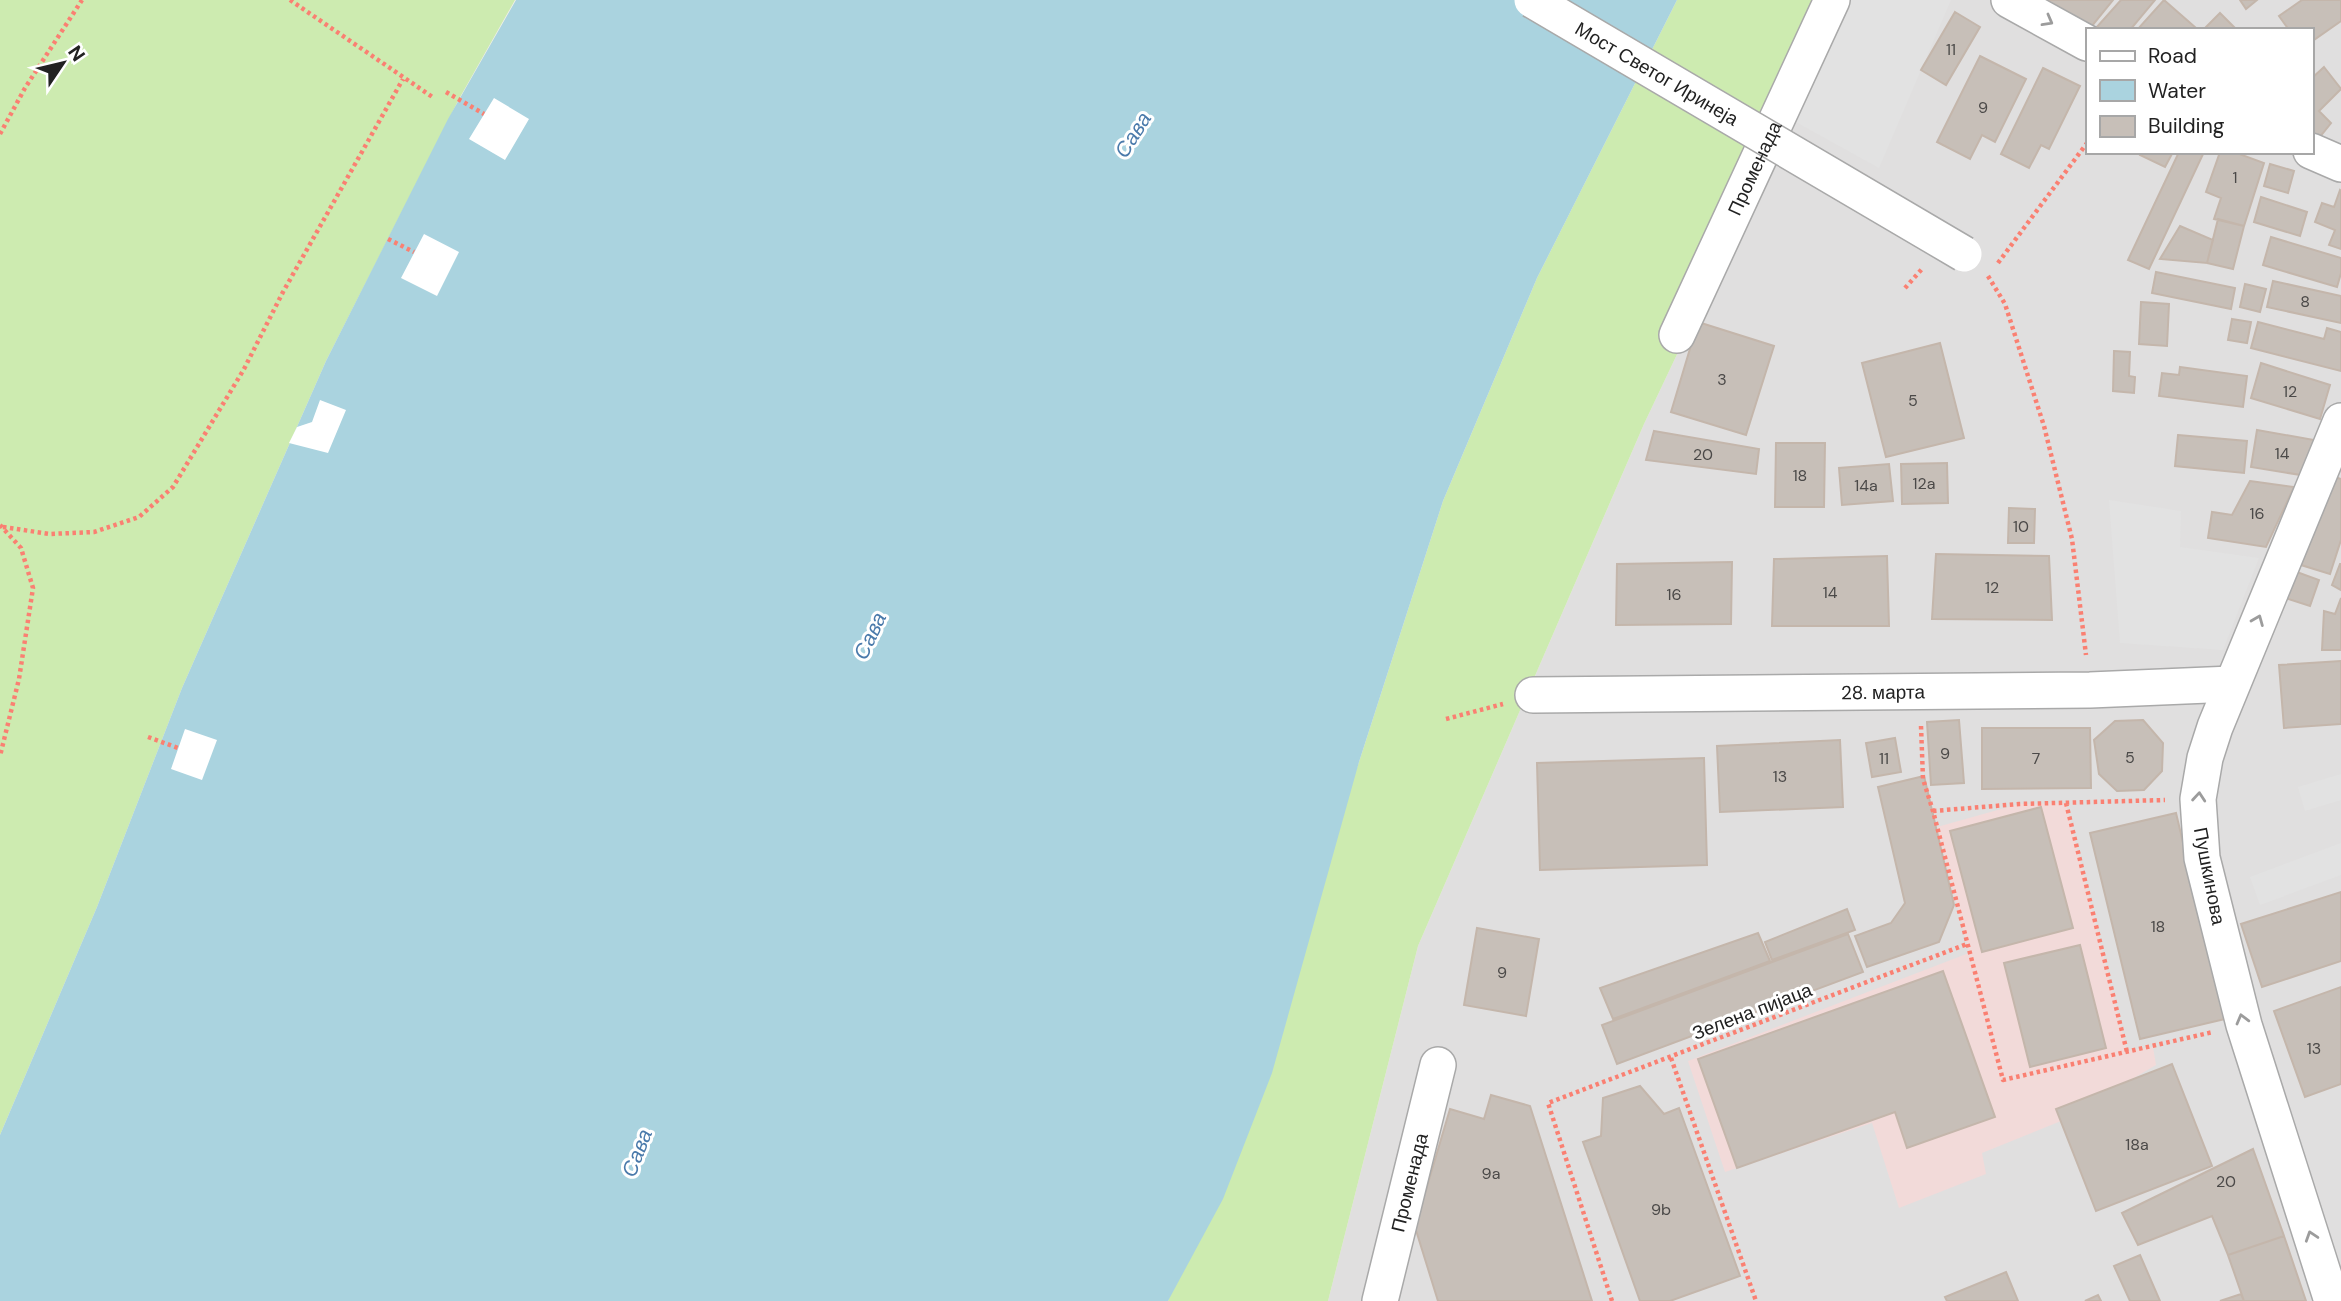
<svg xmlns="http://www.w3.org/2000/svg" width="2341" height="1301" viewBox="0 0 2341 1301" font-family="'DM Sans',sans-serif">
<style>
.residential{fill:#e0dfdf;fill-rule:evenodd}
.commercial{fill:#f2dad9}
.grass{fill:#cdebb0}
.parking{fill:#e2e2e2}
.water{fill:#aad3df}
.pier{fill:#fff}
.building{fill:#c7bfb8;stroke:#c4b6ab;stroke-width:2}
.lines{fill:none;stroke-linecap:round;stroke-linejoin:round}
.minor-casing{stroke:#a9a9a9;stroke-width:38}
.path{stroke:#fa8072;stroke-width:4.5;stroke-dasharray:3.5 3.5;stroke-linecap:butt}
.minor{stroke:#fff;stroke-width:35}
.minor-bridge-casing{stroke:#a9a9a9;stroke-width:38;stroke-linecap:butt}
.minor-bridge{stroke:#fff;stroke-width:35}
.oneway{stroke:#9c9c9c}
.labels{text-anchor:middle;stroke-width:6;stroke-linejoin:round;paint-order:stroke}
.number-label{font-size:16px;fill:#4b4948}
.street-label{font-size:19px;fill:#222;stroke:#fff}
.water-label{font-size:21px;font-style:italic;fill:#4a7aab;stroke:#fff}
</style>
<rect width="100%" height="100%" fill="#f2efe9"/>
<!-- residential -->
<path class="residential" d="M1845,0H2341V1301H1328L1418,946L1644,424ZM2087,30H2311V152H2087Z"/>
<!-- commercial -->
<path class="commercial" d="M2066,803L2127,1051L2153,1047L2156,1065L2061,1121L1982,1153L1986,1174L1899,1208L1872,1123L1725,1172L1688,1061L1969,953L1937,827L2019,804Z"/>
<!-- grass -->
<path class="grass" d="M0,0H515L459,99L326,361L182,688L97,907L0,1135Z
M1677,0H1845L1644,424L1418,946L1328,1301H1168L1359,762L1443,501L1537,278Z"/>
<!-- parking -->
<path class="parking" d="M1839,0H1951L1879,168L1785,116Z
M2109,500L2181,511L2180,547L2259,558L2223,650L2120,643Z
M2341,774V800L2305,811L2298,787Z
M2341,843V875L2260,905L2250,877Z"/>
<!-- water -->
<path class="water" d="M516,0H1677L1537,278L1443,501L1359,762L1272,1073L1223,1199L1168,1301H0V1135L97,907L182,688L326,361L448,119Z"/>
<!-- pier -->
<path class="pier" d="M494,98L529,119L505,160L469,139Z
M424,234L459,252L437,296L401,278Z
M320,400L346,410L328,453L289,443L297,427L312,422Z
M185,729L217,740L202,780L171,769Z"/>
<!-- building -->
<path class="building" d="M2046,0H2113L2087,32Z
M2121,0H2155L2130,30H2098L2096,28Z
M2164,0L2196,28L2195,30H2137Z
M2240,0H2257L2246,9Z
M2302,0H2341V21L2311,42V30H2289L2279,16Z
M1955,12L1980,27L1946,85L1921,70Z
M2220,13L2237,30H2203Z
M1980,56L2026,79L1995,142L1982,135L1970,159L1937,142Z
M2324,67L2341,89L2319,111L2331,123L2315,143L2311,141V79Z
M2043,68L2080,86L2049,149L2041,145L2029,168L2001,154Z
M2141,152H2173L2165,167L2140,155Z
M2179,152H2204L2149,269L2128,260Z
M2220,152H2234L2264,163L2244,226L2214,219L2221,198L2206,192Z
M2270,164L2294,171L2288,193L2264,186Z
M2340,190L2341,191V249L2329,245L2335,230L2315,222L2322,203L2334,207Z
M2261,197L2307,212L2300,236L2254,222Z
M2218,219L2244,226L2233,269L2207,263Z
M2180,226L2213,240L2207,263L2160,259Z
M2271,237L2341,258V273L2337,287L2263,265Z
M2156,272L2235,288L2231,309L2152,293Z
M2273,281L2341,296V323L2267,307Z
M2245,284L2266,289L2260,312L2240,307Z
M2141,302L2169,304L2167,346L2139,344Z
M2232,319L2251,322L2247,343L2228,340Z
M1698,322L1774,346L1746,435L1671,412Z
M2258,322L2324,339L2327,328L2341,332V371L2251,348Z
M1940,343L1964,438L1886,457L1862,363Z
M2114,351L2130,352L2129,376L2135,377L2134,393L2113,391Z
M2261,363L2330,385L2320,419L2251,398Z
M2180,367L2247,376L2243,407L2159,396L2162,373L2179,375Z
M2257,430L2314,440L2307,476L2251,467Z
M1654,431L1759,449L1756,474L1646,460Z
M2178,435L2247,441L2244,473L2175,466Z
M1776,443H1825L1824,507H1775Z
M1947,463L1948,503L1902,504L1901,464Z
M1889,464L1893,501L1842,505L1839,468Z
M2335,477L2341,479V540L2330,574L2301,565Z
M2250,481L2294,487L2266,547L2208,538L2212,512L2232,515Z
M2009,508L2035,509L2034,543H2008Z
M1936,554L2049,556L2052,620L1932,619Z
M1887,556L1889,626H1772L1774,559Z
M1732,562L1731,624L1616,625L1617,564Z
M2340,564H2341V590L2332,585Z
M2294,571L2319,580L2310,606L2285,598Z
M2341,598V650H2322L2324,611L2335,614Z
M2341,661V724L2284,728L2279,665Z
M1959,720L1964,783L1931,785L1927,722Z
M2143,720L2163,743L2162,771L2144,790L2117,791L2099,774L2094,740L2115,721Z
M1982,728H2090L2091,788L1982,789Z
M1895,738L1901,772L1872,777L1866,743Z
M1840,740L1843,807L1720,812L1717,746Z
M1704,758L1707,865L1540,870L1537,763Z
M1924,776L1954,905L1939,942L1867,967L1855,936L1891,923L1905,903L1878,787Z
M2041,807L2073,928L1982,952L1950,831Z
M2176,813L2225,1019L2140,1039L2090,833Z
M2341,892V961L2262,987L2241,924Z
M1847,909L1855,930L1772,960L1765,942Z
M1477,928L1539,939L1526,1016L1464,1005Z
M1758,933L1770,961L1613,1019L1600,988Z
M1848,934L1863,972L1617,1064L1602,1025Z
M2080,945L2106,1048L2030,1067L2004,963Z
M1943,971L1995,1117L1907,1148L1895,1112L1737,1168L1698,1059Z
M2341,987V1084L2305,1097L2274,1011Z
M2172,1064L2212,1166L2096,1211L2056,1109Z
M1640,1086L1664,1114L1679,1108L1740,1276L1670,1301H1640L1583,1142L1601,1136L1603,1098Z
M1491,1095L1530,1106L1592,1301H1438L1415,1227L1450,1109L1484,1119Z
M2253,1149L2284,1236L2228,1255L2212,1216L2138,1245L2122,1213Z
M2284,1236L2306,1301H2244L2228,1255Z
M2140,1255L2160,1301H2130L2114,1266Z
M2006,1272L2018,1301H1947L1945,1297Z
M2241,1294L2244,1301H2220Z
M2098,1295L2101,1301H2085Z"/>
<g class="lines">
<!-- minor casing -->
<g class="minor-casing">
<g id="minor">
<path d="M2009,0L2087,43"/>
<path d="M2311,151L2341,164"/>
<path id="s1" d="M1677,335L1832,0"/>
<path id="s2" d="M1533,695L2090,690L2232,684"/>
<path id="s3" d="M1380,1301L1438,1065"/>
<path d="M2332,1301L2244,1025L2202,858L2198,799L2205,758L2215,727L2341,421"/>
</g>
</g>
<!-- path -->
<path class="path" d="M290,0L434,98
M446,92L484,114
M0,134L25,88L82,0
M388,239L414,252
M1998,263L2087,143
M1988,276L2005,304L2044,426L2072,539L2086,655
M1905,288L1922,269
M0,525L21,548L33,588L19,679L0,756
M3,527L50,534L94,532L139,517L173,487L244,369L283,292L403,79
M1446,719L1503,704
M1921,726L1923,779L1933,811L2003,1080L2213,1032
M148,737L178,748
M2066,803L2127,1052
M1933,811L2019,804L2165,800
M1671,1058L1756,1301
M1612,1301L1548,1103L1967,944"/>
<!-- minor -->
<use href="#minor" class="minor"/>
<!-- minor-bridge casing -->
<g class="minor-bridge-casing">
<g id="minor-bridge">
<path id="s4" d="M1532,0L1964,254"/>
</g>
</g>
<!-- minor-bridge -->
<use href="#minor-bridge" class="minor-bridge"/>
</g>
<!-- one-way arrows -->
<defs><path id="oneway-chevron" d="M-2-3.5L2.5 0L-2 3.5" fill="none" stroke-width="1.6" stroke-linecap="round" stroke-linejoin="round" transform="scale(1.75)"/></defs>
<g class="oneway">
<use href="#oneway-chevron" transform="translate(2048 21) rotate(29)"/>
<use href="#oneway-chevron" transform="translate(2258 620) rotate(-68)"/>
<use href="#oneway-chevron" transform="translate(2199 797) rotate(-85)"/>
<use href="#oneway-chevron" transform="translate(2242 1019) rotate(-105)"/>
<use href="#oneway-chevron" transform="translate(2311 1236) rotate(-108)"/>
</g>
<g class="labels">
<!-- number labels -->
<g class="number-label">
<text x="1951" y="55">11</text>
<text x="1983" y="113">9</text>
<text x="2235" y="183">1</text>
<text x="2305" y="307">8</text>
<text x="1722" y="385">3</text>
<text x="2290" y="397">12</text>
<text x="1913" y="406">5</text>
<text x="2282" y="459">14</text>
<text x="1703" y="460">20</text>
<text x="1800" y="481">18</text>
<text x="1924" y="489">12a</text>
<text x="1866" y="491">14a</text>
<text x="2257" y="519">16</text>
<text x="2021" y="532">10</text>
<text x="1992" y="593">12</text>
<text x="1830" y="598">14</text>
<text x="1674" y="600">16</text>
<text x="1945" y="759">9</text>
<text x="2130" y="763">5</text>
<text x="1884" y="764">11</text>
<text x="2036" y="764">7</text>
<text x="1780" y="782">13</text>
<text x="2158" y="932">18</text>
<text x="1502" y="978">9</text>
<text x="2314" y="1054">13</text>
<text x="2137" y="1150">18a</text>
<text x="1491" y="1179">9a</text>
<text x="2226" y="1187">20</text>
<text x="1661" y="1215">9b</text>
</g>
<!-- street labels -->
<g class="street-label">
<text dy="7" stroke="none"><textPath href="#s4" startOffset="145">Мост Светог Иринеја</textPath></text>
<text dy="7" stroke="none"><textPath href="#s1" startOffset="184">Променада</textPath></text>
<text dy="7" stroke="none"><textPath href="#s2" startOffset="350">28. марта</textPath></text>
<text transform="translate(2210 876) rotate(79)" y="7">Пушкинова</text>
<text transform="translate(1752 1011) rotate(-21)" y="7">Зелена пијаца</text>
<text dy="7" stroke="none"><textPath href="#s3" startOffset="122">Променада</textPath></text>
</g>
<!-- water labels -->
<g class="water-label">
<text transform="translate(1133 135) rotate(-58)" y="7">Сава</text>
<text transform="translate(870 636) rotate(-65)" y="7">Сава</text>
<text transform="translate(637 1153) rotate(-69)" y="7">Сава</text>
</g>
</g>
<!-- legend -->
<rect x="2086" y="28" width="228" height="126" fill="#ffffff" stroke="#a7a7a7" stroke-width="2"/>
<rect x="2100" y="51" width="35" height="10" fill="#ffffff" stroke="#a7a7a7" stroke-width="2"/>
<text x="2148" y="63" font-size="21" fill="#222222">Road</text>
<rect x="2100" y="80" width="35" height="21" fill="#aad3df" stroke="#a7a7a7" stroke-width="2"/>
<text x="2148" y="98" font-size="21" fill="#222222">Water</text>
<rect x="2100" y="116" width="35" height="21" fill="#c7bfb8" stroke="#a7a7a7" stroke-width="2"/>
<text x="2148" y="133" font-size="21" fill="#222222">Building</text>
<!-- north arrow -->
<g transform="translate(63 63) rotate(55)" stroke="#ffffff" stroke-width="5" paint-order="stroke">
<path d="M0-5L12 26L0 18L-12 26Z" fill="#222222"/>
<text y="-10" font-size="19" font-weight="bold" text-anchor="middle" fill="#222222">N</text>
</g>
</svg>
